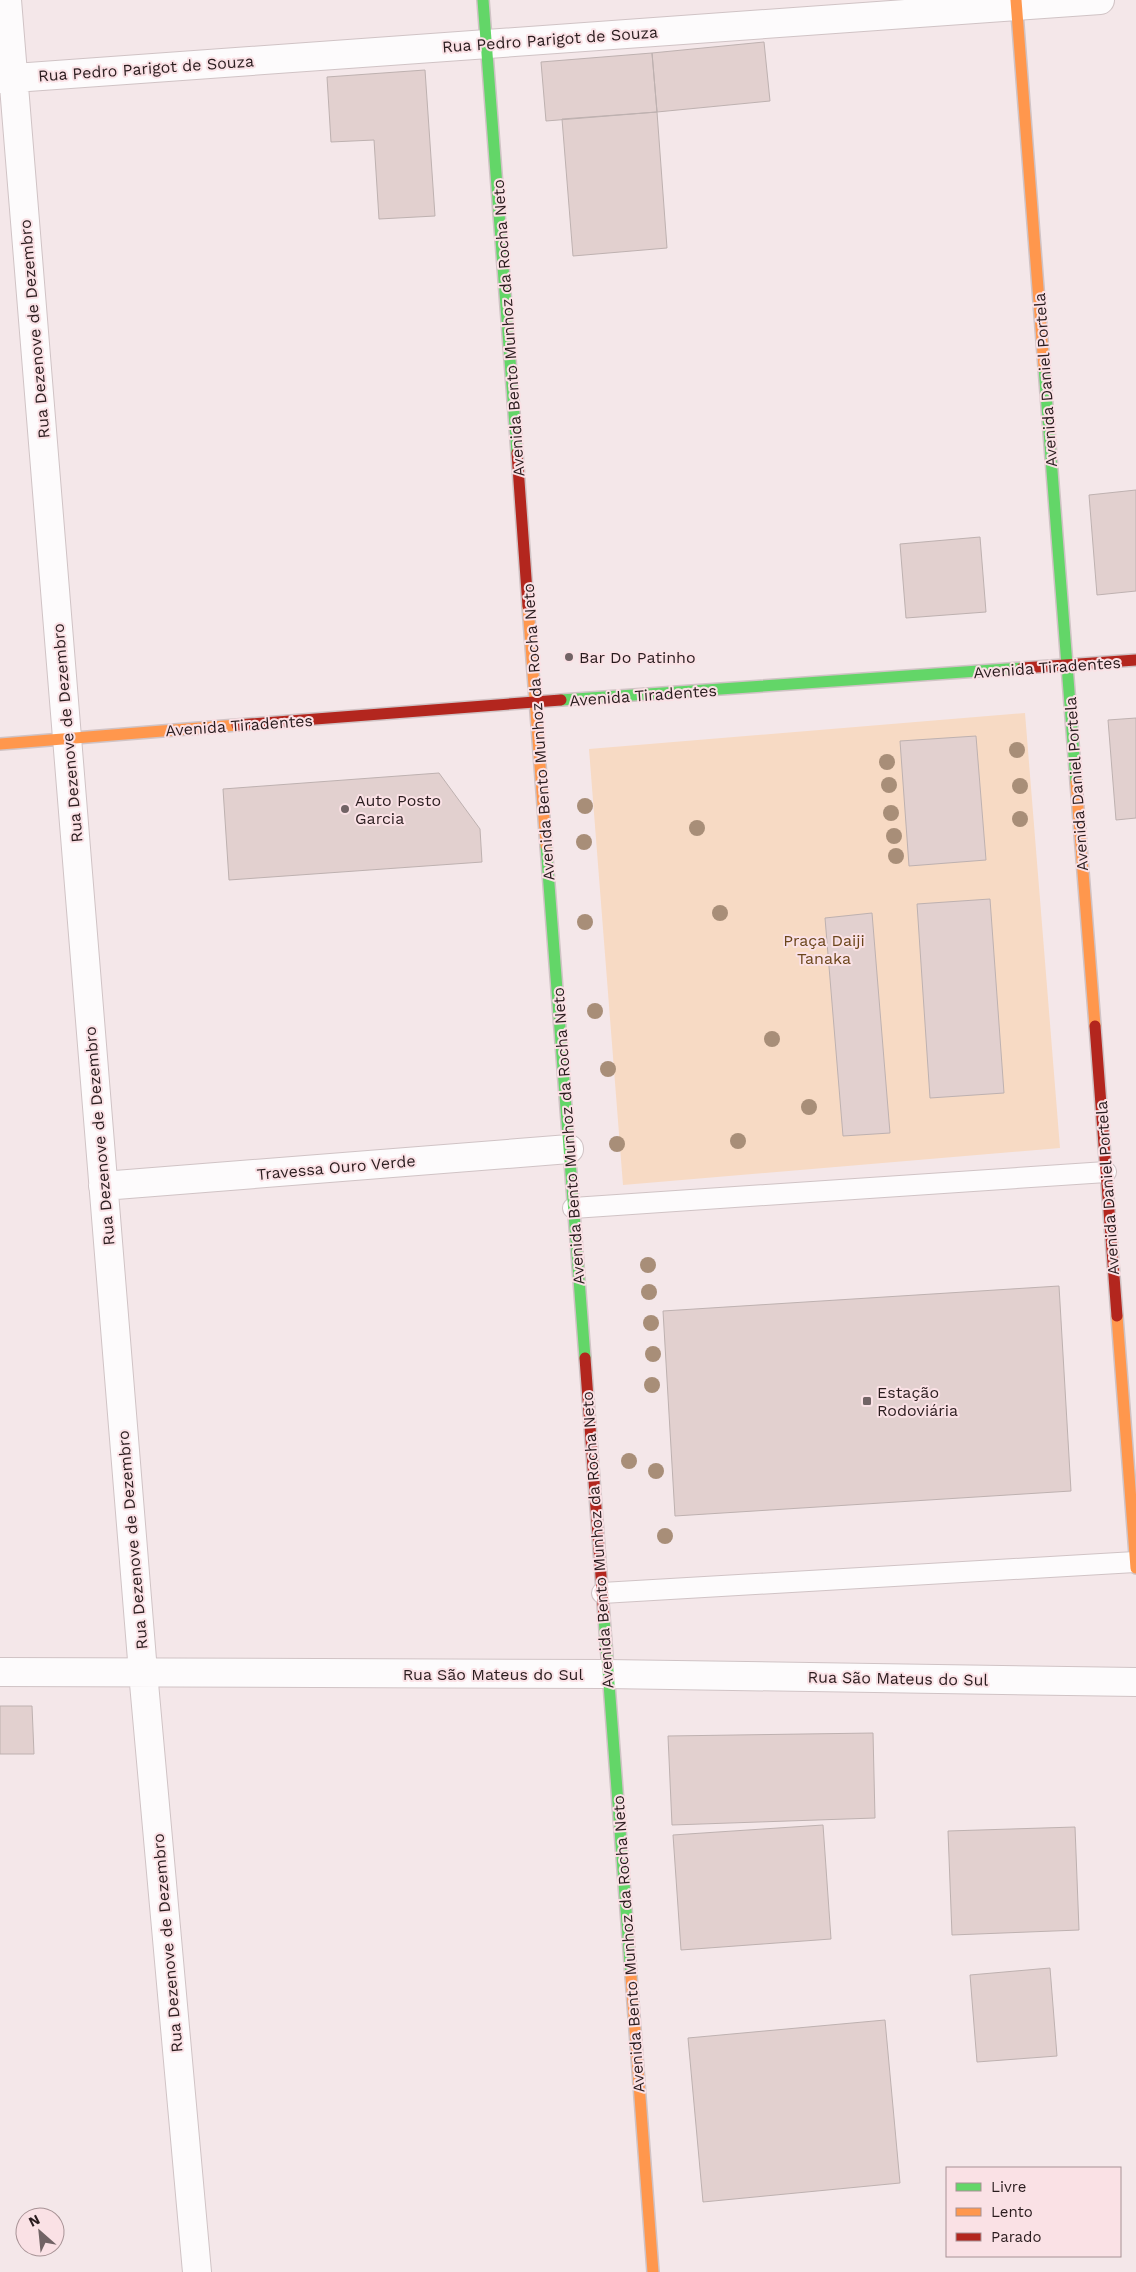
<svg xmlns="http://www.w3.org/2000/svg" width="1136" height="2272" viewBox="0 0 1136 2272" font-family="'Work Sans',sans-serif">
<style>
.green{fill:#f7dac4}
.building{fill:#e2d0cf;stroke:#beb1b0}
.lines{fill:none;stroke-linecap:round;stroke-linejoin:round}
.lane-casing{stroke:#d0c3c5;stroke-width:22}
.street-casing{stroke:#d0c3c5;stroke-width:30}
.fast-casing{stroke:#d0c3c5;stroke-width:14}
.slow-casing{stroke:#d0c3c5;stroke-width:14}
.jam-casing{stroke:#d0c3c5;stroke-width:14}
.lane{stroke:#fdfbfc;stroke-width:20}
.street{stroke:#fdfbfc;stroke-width:28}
.fast{stroke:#63d668;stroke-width:11}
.slow{stroke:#ff974d;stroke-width:11}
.jam{stroke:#b3261e;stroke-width:11}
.tree{fill:#a88e78}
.poi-dot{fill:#716365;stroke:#fae1e5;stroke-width:2}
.labels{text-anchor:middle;stroke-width:4;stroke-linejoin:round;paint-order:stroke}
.street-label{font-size:16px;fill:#2a1c1e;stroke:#fae1e5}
.poi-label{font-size:16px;fill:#2a1c1e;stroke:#fae1e5;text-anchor:start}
.park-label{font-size:16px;fill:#6a451b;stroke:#fae1e5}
</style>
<rect width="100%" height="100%" fill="#f4e7e9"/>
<!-- green -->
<path class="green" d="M1025,713L1060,1148L623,1185L589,749Z"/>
<!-- building -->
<path class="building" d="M764,42L770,101L657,112L652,53Z
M652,53L657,112L546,121L541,62Z
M425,70L435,216L379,219L374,140L331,142L327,77Z
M657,112L667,248L573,256L562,119Z
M1136,490V591L1097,595L1089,495Z
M980,537L986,612L906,618L900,544Z
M1136,718V818L1116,820L1108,720Z
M976,736L986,860L909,866L900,741Z
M439,773L480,829L482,862L229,880L223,789Z
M990,899L1004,1093L930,1098L917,904Z
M872,913L890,1133L843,1136L825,918Z
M1059,1286L1071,1491L675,1516L663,1311Z
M0,1706H32L34,1754H0Z
M873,1733L875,1818L672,1825L668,1736Z
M823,1825L831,1939L681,1950L673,1835Z
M1075,1827L1079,1930L952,1935L948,1831Z
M1050,1968L1057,2056L977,2062L970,1975Z
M885,2020L900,2183L703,2202L688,2038Z"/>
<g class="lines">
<!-- lane casing -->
<g class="lane-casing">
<path id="lane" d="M573,1208L1106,1172
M602,1593L1135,1562"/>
</g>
<!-- street casing -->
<g class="street-casing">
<path id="street" d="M7,0L143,1672L197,2272
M0,79L1100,0
M103,1186L569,1149
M0,1672L607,1674L1136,1682"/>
</g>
<!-- fast casing -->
<g class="fast-casing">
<path id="fast" d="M483,0L517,453
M1044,367L1076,782
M561,700L1022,668
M546,845L585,1358
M604,1617L631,1976"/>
</g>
<!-- slow casing -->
<g class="slow-casing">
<path id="slow" d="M1016,0L1044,367
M528,606L546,845
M0,744L237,725
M1076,782L1095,1026
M1117,1316L1136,1568
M631,1976L653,2272"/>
</g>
<!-- jam casing -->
<g class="jam-casing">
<path id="jam" d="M517,453L528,606
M1022,668L1136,660
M237,725L561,700
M1095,1026L1117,1316
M585,1358L604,1617"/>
</g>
<!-- lane -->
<use href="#lane" class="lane"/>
<!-- street -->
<use href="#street" class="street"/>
<!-- fast -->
<use href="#fast" class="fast"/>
<!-- slow -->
<use href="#slow" class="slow"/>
<!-- jam -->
<use href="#jam" class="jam"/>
</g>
<!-- trees -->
<g class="tree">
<circle cx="1017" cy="750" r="8"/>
<circle cx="887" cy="762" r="8"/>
<circle cx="889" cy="785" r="8"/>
<circle cx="1020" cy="786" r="8"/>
<circle cx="585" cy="806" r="8"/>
<circle cx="891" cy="813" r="8"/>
<circle cx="1020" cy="819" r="8"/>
<circle cx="697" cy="828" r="8"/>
<circle cx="894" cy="836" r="8"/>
<circle cx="584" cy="842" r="8"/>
<circle cx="896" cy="856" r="8"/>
<circle cx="720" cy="913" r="8"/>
<circle cx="585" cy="922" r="8"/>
<circle cx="595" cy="1011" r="8"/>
<circle cx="772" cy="1039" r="8"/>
<circle cx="608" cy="1069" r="8"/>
<circle cx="809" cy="1107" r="8"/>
<circle cx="738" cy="1141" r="8"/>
<circle cx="617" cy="1144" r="8"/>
<circle cx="648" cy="1265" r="8"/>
<circle cx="649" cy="1292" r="8"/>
<circle cx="651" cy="1323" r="8"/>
<circle cx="653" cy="1354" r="8"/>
<circle cx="652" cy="1385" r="8"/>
<circle cx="629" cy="1461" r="8"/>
<circle cx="656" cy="1471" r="8"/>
<circle cx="665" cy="1536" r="8"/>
</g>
<!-- markers -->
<g class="poi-dot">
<circle cx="569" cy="657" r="5"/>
<circle cx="345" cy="809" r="5"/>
<rect x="862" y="1396" width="10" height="10" rx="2.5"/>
</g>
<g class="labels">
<!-- street labels -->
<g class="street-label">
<text transform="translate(550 39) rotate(-4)" y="6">Rua Pedro Parigot de Souza</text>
<text transform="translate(146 68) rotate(-4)" y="6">Rua Pedro Parigot de Souza</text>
<text transform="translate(508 328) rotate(-94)" y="6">Avenida Bento Munhoz da Rocha Neto</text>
<text transform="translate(34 329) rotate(-95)" y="6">Rua Dezenove de Dezembro</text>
<text transform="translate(1045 380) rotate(-94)" y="6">Avenida Daniel Portela</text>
<text transform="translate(1047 667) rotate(-4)" y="6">Avenida Tiradentes</text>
<text transform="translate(643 695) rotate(-4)" y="6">Avenida Tiradentes</text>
<text transform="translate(239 725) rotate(-4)" y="6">Avenida Tiradentes</text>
<text transform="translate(538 732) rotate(-94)" y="6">Avenida Bento Munhoz da Rocha Neto</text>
<text transform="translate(67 733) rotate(-95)" y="6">Rua Dezenove de Dezembro</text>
<text transform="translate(1076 784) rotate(-94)" y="6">Avenida Daniel Portela</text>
<text transform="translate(99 1136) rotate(-95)" y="6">Rua Dezenove de Dezembro</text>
<text transform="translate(568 1136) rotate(-94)" y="6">Avenida Bento Munhoz da Rocha Neto</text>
<text transform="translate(336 1167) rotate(-5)" y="6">Travessa Ouro Verde</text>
<text transform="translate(1107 1188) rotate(-94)" y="6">Avenida Daniel Portela</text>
<text transform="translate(132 1540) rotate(-95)" y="6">Rua Dezenove de Dezembro</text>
<text transform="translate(597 1540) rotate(-94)" y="6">Avenida Bento Munhoz da Rocha Neto</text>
<text x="493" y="1680">Rua São Mateus do Sul</text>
<text transform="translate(898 1678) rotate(1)" y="6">Rua São Mateus do Sul</text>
<text transform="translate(167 1943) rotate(-95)" y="6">Rua Dezenove de Dezembro</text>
<text transform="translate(628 1944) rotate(-94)" y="6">Avenida Bento Munhoz da Rocha Neto</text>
</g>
<!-- poi labels -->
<g class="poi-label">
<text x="579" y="663">Bar Do Patinho</text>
<text x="355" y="806">Auto Posto<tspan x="355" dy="18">Garcia</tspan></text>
<text x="877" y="1398">Estação<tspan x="877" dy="18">Rodoviária</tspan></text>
</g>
<!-- park labels -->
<g class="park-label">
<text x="824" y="946">Praça Daiji<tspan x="824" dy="18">Tanaka</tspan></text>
</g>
</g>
<!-- legend -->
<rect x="946" y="2167" width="175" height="90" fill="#fae1e5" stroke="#a79295"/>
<rect x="956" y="2183" width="25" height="8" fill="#63d668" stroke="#a79295"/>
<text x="991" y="2192" font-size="15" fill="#2a1c1e">Livre</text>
<rect x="956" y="2208" width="25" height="8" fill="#ff974d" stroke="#a79295"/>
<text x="991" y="2217" font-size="15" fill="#2a1c1e">Lento</text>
<rect x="956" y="2233" width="25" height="8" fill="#b3261e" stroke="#a79295"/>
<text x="991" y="2242" font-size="15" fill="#2a1c1e">Parado</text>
<!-- north arrow -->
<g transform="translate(40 2232) rotate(333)"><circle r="24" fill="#fae1e5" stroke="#a79295"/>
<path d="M0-4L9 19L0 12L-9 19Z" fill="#716365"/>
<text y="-8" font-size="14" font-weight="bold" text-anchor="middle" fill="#2a1c1e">N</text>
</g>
</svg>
